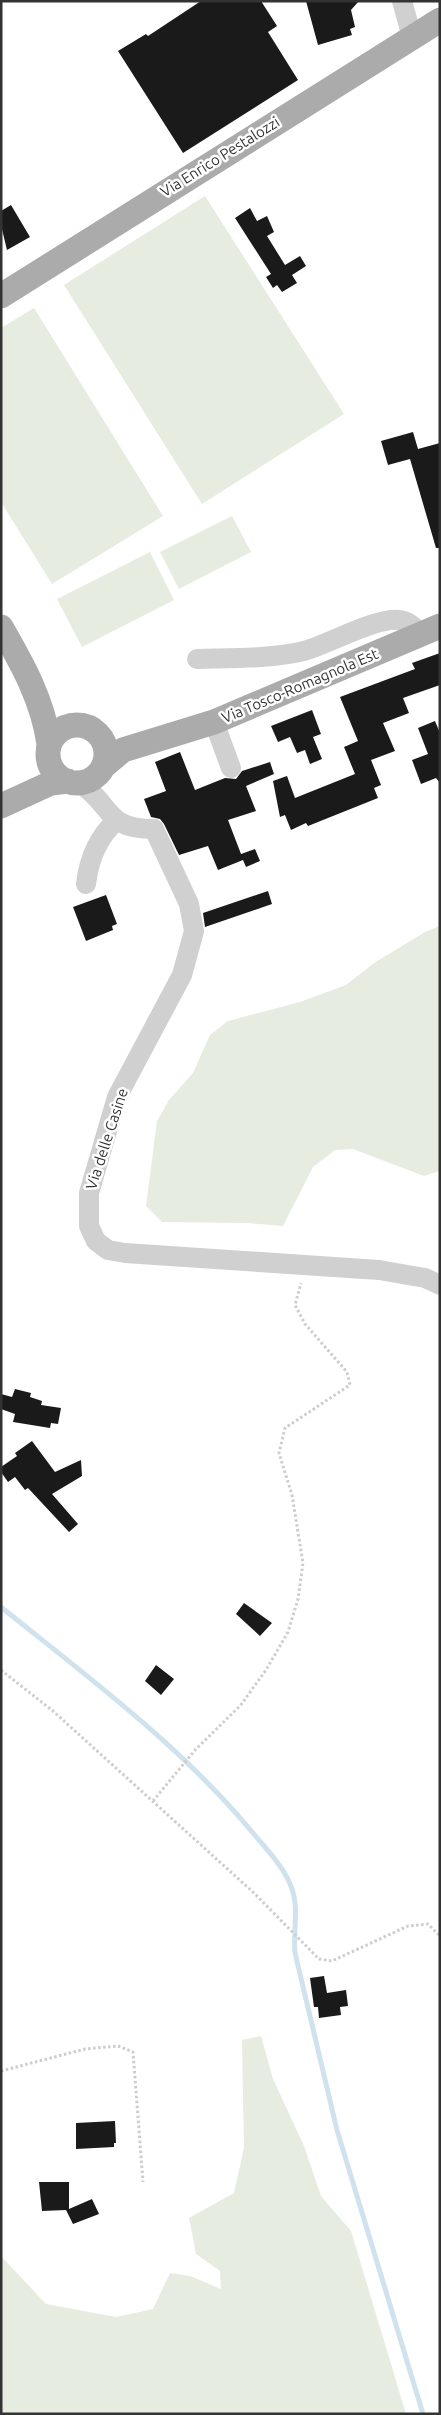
<svg xmlns="http://www.w3.org/2000/svg" width="441" height="2415" viewBox="0 0 441 2415" font-family="Ubuntu,sans-serif">
<style>
.green{fill:#e6ecdf}
.lines{fill:none;stroke-linecap:round;stroke-linejoin:round}
.stream{stroke:#cfe2ee;stroke-width:5}
.building{fill:#1a1a1a}
.path{stroke:#cdcdcd;stroke-width:3;stroke-dasharray:2.5 2.5;stroke-linecap:butt}
.minor{stroke:#d0d0d0;stroke-width:20}
.major{stroke:#ababab;stroke-width:25}
.labels{text-anchor:middle;stroke-width:5;stroke-linejoin:round;paint-order:stroke}
.street-label{font-size:15px;fill:#333;stroke:#fff}
</style>
<rect width="100%" height="100%" fill="#fff"/>
<!-- green -->
<path class="green" d="M205,196L344,414L202,504L64,285Z
M34,308L163,516L52,584L1,502V328Z
M232,516L251,552L179,589L160,552Z
M150,552L174,600L82,647L57,599Z
M440,926V1171L424,1176L353,1149L335,1150L313,1167L283,1226L248,1223L162,1222L146,1206L157,1121L169,1100L193,1073L210,1035L228,1021L300,1002L346,985L374,963L425,932Z
M261,2036L273,2079L304,2146L321,2196L351,2231L406,2414H1V2256L46,2304L116,2317L153,2309L170,2273L190,2276L221,2289L220,2271L196,2254L189,2218L234,2193L244,2148L242,2040Z"/>
<g class="lines">
<!-- stream -->
<path class="stream" d="M1,1607C89,1678 181,1746 253,1833C267,1850 285,1868 292,1889C299,1909 293,1932 295,1953L337,2130L423,2414"/>
</g>
<!-- building -->
<path class="building" d="M201,1H261L277,26L268,32L298,80L183,153L118,51L146,34L148,36Z
M306,1H359L351,10L355,27L350,29L352,35L318,45Z
M11,205L30,237L7,250L1,225V211Z
M250,208L257,221L267,216L274,232L267,236L285,265L300,256L306,266L292,275L297,283L282,292L277,285L273,288L266,277L271,274L235,218Z
M413,432L418,449L440,443V548H436L410,459L388,465L381,441Z
M440,653V685L403,698L409,713L383,723L395,751L371,760L381,785L374,788L378,798L308,826L306,823L291,830L285,815L280,817L273,781L287,776L295,798L355,774L344,747L358,741L340,697L415,669L412,663Z
M312,710L321,734L313,737L322,759L310,764L305,750L297,753L290,737L278,742L271,726Z
M435,721L440,733V783L436,778L421,784L412,760L428,754L418,728Z
M180,752L195,790L225,778L236,779L242,771L270,762L274,774L246,786L256,811L228,820L241,854L255,849L260,861L246,867L243,860L218,870L208,846L179,855L164,824L160,819L151,817L144,799L166,791L155,762Z
M268,891L272,904L205,927L203,913Z
M106,895L117,924L112,926L113,930L86,941L73,907Z
M15,1389L31,1393L30,1397L42,1401L41,1405L61,1408L58,1424L51,1423L50,1428L13,1422L15,1414L1,1409V1394L12,1397Z
M32,1441L55,1472L81,1460L82,1476L52,1494L78,1524L69,1532L28,1488L25,1490L15,1477L8,1482L1,1472V1467L17,1456L15,1453Z
M244,1603L272,1623L260,1636L236,1614Z
M156,1665L174,1679L161,1695L145,1681Z
M324,1976L327,1993L346,1990L348,2006L340,2007L341,2015L319,2018L318,2007H314L310,1978Z
M115,2121L116,2143H114V2147L76,2149V2123Z
M39,2182H69V2209L92,2199L99,2214L73,2224L66,2210L42,2211Z"/>
<g class="lines">
<!-- path -->
<path class="path" d="M1,1670L53,1711L254,1893L319,1959L332,1961L408,1926L428,1924L440,1936
M153,1801L196,1749L240,1706L266,1670L288,1632L298,1599L303,1563L292,1495L279,1453L285,1428L350,1385L347,1372L305,1324L295,1305L301,1283
M1,2071L85,2049L118,2046L133,2052L143,2182"/>
<!-- minor -->
<path class="minor" d="M402,1L412,37
M197,659C232,658 270,659 304,651C329,644 377,617 399,620C409,621 415,628 421,634
M214,722L231,768
M79,783C113,804 103,829 154,829L189,904L194,931L182,975L117,1097L89,1193V1226L96,1241L108,1250L125,1253L379,1270L425,1278L440,1285
M86,884C89,859 97,838 116,821"/>
<!-- major -->
<path class="major" d="M1,296L440,20
M1,627C23,665 43,701 49,744
M48 754a29 29 0 1 1 58 0a29 29 0 1 1-58 0Z
M104,766L123,750L214,722L440,626
M1,806L51,783L68,781"/>
</g>
<g class="labels">
<!-- street labels -->
<g class="street-label">
<text transform="translate(220 157) rotate(-32)" y="5">Via Enrico Pestalozzi</text>
<text transform="translate(300 686) rotate(-23)" y="5">Via Tosco-Romagnola Est</text>
<text transform="translate(107 1139) rotate(-72)" y="5">Via delle Casine</text>
</g>
</g>
<!-- border -->
<rect width="441" height="2415" fill="none" stroke="#333333" stroke-width="5"/>
</svg>
